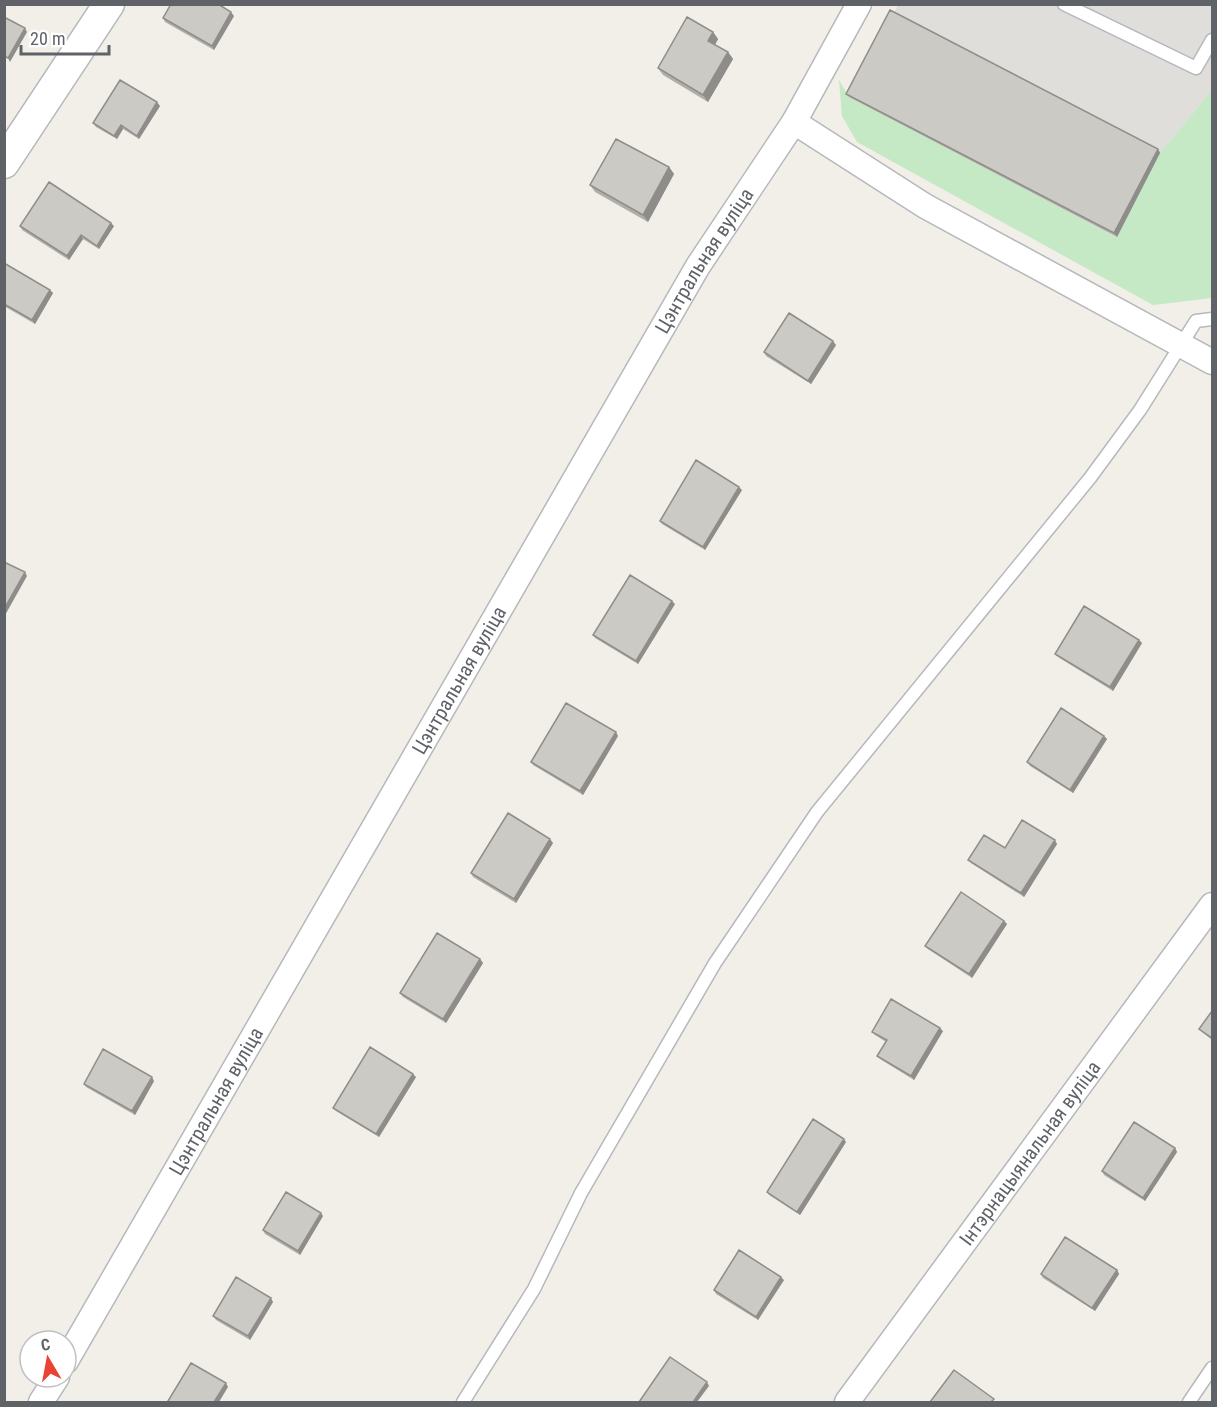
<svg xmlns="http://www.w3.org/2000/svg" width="1217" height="1407" viewBox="0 0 1217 1407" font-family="'Roboto Condensed',sans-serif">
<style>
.industrial{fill:#e0deda}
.green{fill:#c5e8c5}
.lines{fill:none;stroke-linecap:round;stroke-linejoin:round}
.service-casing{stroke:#b5b8bc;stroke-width:15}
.minor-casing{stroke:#b5b8bc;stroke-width:27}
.tertiary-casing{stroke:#b5b8bc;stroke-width:33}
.service{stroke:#fff;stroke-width:12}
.minor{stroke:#fff;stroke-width:24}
.tertiary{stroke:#fff;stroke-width:30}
.wall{fill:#afaea9}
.shaded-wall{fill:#8f8d8a}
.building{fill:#cccac5;stroke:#8f8d8a;stroke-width:1.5}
.labels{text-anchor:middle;stroke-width:5;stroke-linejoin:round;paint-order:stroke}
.street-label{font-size:20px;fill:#5f6368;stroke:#fff}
</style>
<rect width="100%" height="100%" fill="#f1efe8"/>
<!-- industrial -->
<path class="industrial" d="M898,5H1212V90L1160,153L1117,237L849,97Z"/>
<!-- green -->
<path class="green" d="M839,80L849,97L1116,237L1160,153L1212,90V298L1153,305L857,142L842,116Z"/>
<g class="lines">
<!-- service casing -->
<g class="service-casing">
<path id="service" d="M1064,4L1196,68L1212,40
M463,1402L534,1289L581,1193L715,963L817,812L1090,478L1140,410L1196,321L1212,319
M1189,1402L1212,1368"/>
</g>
<!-- minor casing -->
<g class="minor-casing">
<g id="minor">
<path d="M794,122L925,206L1212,362"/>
<path id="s1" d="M66,1361L698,266L794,122L859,4"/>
<path d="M41,1402L57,1377"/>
<path id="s2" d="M847,1402L1212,905"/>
</g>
</g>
<!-- tertiary casing -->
<g class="tertiary-casing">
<path id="tertiary" d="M4,163L109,4"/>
</g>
<!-- service -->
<use href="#service" class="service"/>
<!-- minor -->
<use href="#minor" class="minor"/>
<!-- tertiary -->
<use href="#tertiary" class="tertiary"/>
</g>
<!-- wall -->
<path class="wall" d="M234,16L214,50L165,22L163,18Z
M713,32L718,39L715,45L728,52L733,59L708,102L663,75L658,68Z
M846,94L1158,149L1160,153L1117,237L849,97Z
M160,106L139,139L123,129L117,139L96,127L93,123Z
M669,167L674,174L648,222L595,192L590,185Z
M20,226H114L99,249L83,239L69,260L22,230Z
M4,263L53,293L35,324L4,306Z
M836,345L811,384L766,356L764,352Z
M742,490L705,550L662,524L660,521Z
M675,604L638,664L595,638L593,635Z
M1139,640L1142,643L1113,691L1058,657L1055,654Z
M618,736L583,795L533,765L531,762Z
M1104,736L1107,739L1073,793L1030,766L1027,762Z
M553,843L516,903L473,877L471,873Z
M1057,844L1024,897L971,863L968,860L1005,848Z
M1004,921L1007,924L972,978L928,949L925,946Z
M480,959L483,963L446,1023L403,997L400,993Z
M1212,1011V1040L1202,1032L1199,1029Z
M943,1031L914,1080L880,1059L877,1056L886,1042L875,1035L872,1032Z
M416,1077L379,1137L336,1111L333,1108Z
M154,1081L135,1115L86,1087L84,1084Z
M846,1142L800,1215L769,1195L767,1192Z
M1175,1148L1177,1152L1145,1201L1104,1175L1102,1171Z
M323,1216L300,1255L265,1234L263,1230Z
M1117,1270L1119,1274L1095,1311L1043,1278L1041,1274Z
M784,1280L758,1320L716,1294L714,1290Z
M273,1302L250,1340L216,1320L213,1316Z"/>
<!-- shaded-wall -->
<path class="shaded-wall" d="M231,12L234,16L214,50L212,46Z
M25,28L27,32L10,62L8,58Z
M713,32L718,39L713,48L708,41Z
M728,52L733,59L708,102L703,95Z
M157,102L160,106L139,139L137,136Z
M121,125L123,129L117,139L114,136Z
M1158,149L1160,153L1117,237L1114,233Z
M669,167L674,174L648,222L643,215Z
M111,223L114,226L99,249L97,246Z
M81,235L83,239L69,260L67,256Z
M50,290L53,293L35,324L32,320Z
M833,341L836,345L811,384L808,381Z
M739,487L742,490L705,550L703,547Z
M25,572L27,576L4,617V609Z
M672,601L675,604L638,664L636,661Z
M1139,640L1142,643L1113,691L1110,687Z
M616,732L618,736L583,795L580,791Z
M1104,736L1107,739L1073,793L1070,790Z
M550,839L553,843L516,903L514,899Z
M1055,840L1057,844L1024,897L1021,893Z
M1004,921L1007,924L972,978L969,974Z
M480,959L483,963L446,1023L443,1019Z
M940,1028L943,1031L914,1080L911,1076Z
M413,1074L416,1077L379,1137L376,1134Z
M152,1077L154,1081L135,1115L132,1111Z
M844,1139L846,1142L800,1215L797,1212Z
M1175,1148L1177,1152L1145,1201L1143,1198Z
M321,1213L323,1216L300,1255L298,1251Z
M1117,1270L1119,1274L1095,1311L1092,1308Z
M781,1277L784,1280L758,1320L756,1317Z
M271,1298L273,1302L250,1340L248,1336Z
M707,1382L709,1386L697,1402H693Z
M226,1383L228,1387L219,1402H214Z"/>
<!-- building -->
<path class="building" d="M171,4H218L231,12L212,46L163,18Z
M890,10L1158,149L1114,233L846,94Z
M4,17L25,28L8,58L4,56Z
M687,17L713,32L708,41L728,52L703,95L658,68Z
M120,80L157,102L137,136L121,125L114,136L93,123Z
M616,139L669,167L643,215L590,185Z
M49,182L111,223L97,246L81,235L67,256L20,226Z
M4,263L50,290L32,320L4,304Z
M789,313L833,341L808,381L764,352Z
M696,460L739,487L703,547L660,521Z
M4,562L25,572L4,609Z
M630,575L672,601L636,661L593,635Z
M1084,606L1139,640L1110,687L1055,654Z
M566,703L616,732L580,791L531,762Z
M1061,708L1104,736L1070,790L1027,762Z
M508,813L550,839L514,899L471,873Z
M1022,820L1055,840L1021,893L968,860L984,835L1005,848Z
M961,892L1004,921L969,974L925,946Z
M437,933L480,959L443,1019L400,993Z
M891,999L940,1028L911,1076L877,1056L887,1040L872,1032Z
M1212,1011V1038L1199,1029Z
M370,1047L413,1074L376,1134L333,1108Z
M103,1049L152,1077L132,1111L84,1084Z
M813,1119L844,1139L797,1212L767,1192Z
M1134,1122L1175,1148L1143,1198L1102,1171Z
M286,1192L321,1213L298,1251L263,1230Z
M1065,1237L1117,1270L1092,1308L1041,1274Z
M739,1250L781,1277L756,1317L714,1290Z
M236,1277L271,1298L248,1336L213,1316Z
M670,1357L707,1382L693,1402H639Z
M191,1363L226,1383L214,1402H170L168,1401Z
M954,1370L994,1399L991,1402H930Z"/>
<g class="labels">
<!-- street labels -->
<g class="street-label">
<text dy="7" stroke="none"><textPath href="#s1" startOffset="1272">Цэнтральная вуліца</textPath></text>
<text dy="7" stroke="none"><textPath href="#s1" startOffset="786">Цэнтральная вуліца</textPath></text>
<text dy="7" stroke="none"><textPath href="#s1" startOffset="300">Цэнтральная вуліца</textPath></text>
<text dy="7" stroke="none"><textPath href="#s2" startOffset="309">Інтэрнацыянальная вуліца</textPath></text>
</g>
</g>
<!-- border -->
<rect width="1217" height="1407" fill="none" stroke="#5f6368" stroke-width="12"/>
<!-- north arrow -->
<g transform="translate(48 1359) rotate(350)"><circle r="28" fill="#ffffff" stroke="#bfc1c3" stroke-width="1.5"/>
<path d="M0-4.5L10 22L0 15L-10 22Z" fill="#ea4335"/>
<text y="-9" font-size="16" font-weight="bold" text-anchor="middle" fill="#5f6368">С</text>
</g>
<!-- scale -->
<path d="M21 45v9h88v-9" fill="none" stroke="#5f6368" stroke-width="3"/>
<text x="30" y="45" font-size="18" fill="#5f6368" stroke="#ffffff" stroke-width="4.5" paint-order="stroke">20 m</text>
</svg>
